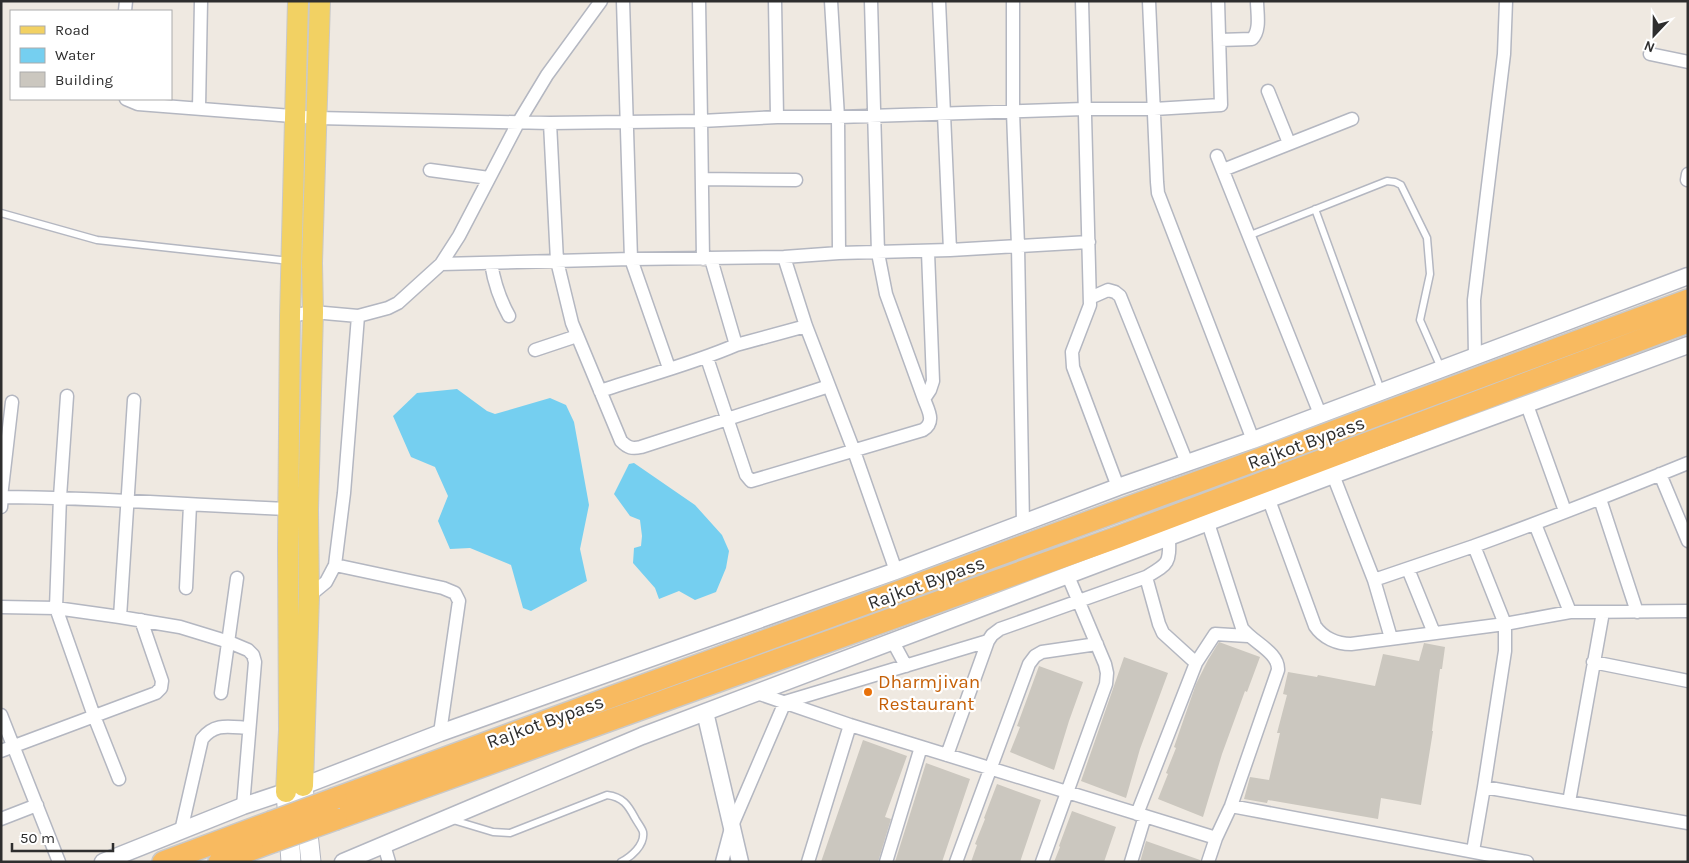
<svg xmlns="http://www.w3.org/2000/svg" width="1689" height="863" viewBox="0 0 1689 863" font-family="Karla,sans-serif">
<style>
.water{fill:#75cff0}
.building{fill:#cbc7bf}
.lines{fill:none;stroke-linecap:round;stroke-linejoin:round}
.service-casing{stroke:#b4b7c1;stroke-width:9}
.minor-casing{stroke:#b4b7c1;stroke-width:15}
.tertiary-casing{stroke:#b4b7c1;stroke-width:19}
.secondary-casing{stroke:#b4b7c1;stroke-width:21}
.primary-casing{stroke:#c9c9c9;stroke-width:22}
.trunk-casing{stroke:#c9c9c9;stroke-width:24}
.service{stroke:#fff;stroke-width:6}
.minor{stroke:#fff;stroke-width:12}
.tertiary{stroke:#fff;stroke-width:16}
.secondary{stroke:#fff;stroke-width:19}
.primary{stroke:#f2d163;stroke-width:20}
.trunk{stroke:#f8ba60;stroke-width:21}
.trunk-bridge-casing{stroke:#c9c9c9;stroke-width:24;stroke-linecap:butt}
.trunk-bridge{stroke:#f8ba60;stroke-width:21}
.food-dot{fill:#e8710a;stroke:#fff;stroke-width:2}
.labels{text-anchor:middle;stroke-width:4.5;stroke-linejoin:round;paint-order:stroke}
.street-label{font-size:19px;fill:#2e2e2e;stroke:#fff}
.food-label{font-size:19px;fill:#c56008;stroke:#fff;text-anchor:start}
</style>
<rect width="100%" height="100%" fill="#efe9e1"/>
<!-- water -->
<path class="water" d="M457,389L487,411L495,414L550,398L566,405L574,422L589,505L580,549L587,581L531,611L523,608L511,565L470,548L450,549L438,521L448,496L435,467L411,457L393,416L417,393Z
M634,463L695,505L722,535L729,551L726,568L716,592L695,600L679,591L659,599L655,588L633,563L634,548L641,546L642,536L640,520L630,516L614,494L629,464Z"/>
<!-- building -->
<path class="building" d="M1219,642L1260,657L1247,692L1245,691L1222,754L1203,817L1158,799L1168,774L1166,773L1176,748L1174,747L1196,684L1208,660Z
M1424,643L1445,647L1442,669H1440L1432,731H1433L1421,805L1381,798L1378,819L1268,800L1267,803L1244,799L1250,777L1269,780L1280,733H1277L1287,695L1283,694L1288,672L1317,677L1318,675L1375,686L1383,654L1419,661Z
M1124,657L1168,673L1140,749L1126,798L1081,781Z
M1039,666L1083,682L1069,721L1054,770L1010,752L1020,727L1017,726Z
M863,740L907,756L885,817L891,819L878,862H821Z
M926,763L970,779L942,862H895Z
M997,784L1041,800L1020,862H971L977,845L975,844L985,819L984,818Z
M1072,811L1116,827L1104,862H1054L1060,847L1059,846Z
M1146,841L1200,860V862H1140Z"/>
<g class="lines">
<!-- service casing -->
<g class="service-casing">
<path id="service" d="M1315,209L1381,390
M1,213L97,240L290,261
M1248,236L1387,181L1395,182L1401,185L1427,238L1430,274L1420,320L1441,368
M453,820L493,832L510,833L607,795C623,797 628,805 635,818C637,822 642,828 643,832C645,845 631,857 621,862"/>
</g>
<!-- minor casing -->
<g class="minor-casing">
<path id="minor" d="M623,1L631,259L669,368
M699,1L701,121L777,117H838L1084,109H1154L1221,105L1218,1
M775,1L777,117
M831,1L838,117L839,253
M871,1L878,253L886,294L924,399L930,390L933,381L928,252
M939,1L950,250
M1013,1V112L1018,246L1023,524
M1082,1L1090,305L1072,352L1073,367L1118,487
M1149,1L1157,182L1158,193L1253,440
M125,11L126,1
M1219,40L1252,39C1261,30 1257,13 1257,1
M1650,54L1688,62
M1268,91L1289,143
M126,99L138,104L317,118L550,123L557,261L572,323L621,441C628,448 632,449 641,447L829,386
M199,108L201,1
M550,123L701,121L703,259
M1217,156L1320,414
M430,170L489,178
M1223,170L1352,119
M702,179L796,180
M1687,180L1688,174
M784,257L806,326L854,451L896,571
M711,259L736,345L806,326
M491,263C494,282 499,298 509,316
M441,264L631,259L784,257L839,253L950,250L1089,242
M1090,298L1108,290L1115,292L1120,296L1187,463
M290,316L313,312L358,316L388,308L398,303L441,264L459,236L518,123L547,75L601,1
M535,350L577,336
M1475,356L1474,300L1504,54L1506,1
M707,358L746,475L751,481L923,430C936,422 928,410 924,399
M600,391C645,376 692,364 736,345
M67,396L60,497L56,608L94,716L119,779
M1527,405L1565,511
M1660,474L1688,541
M1333,475L1374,580L1474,546L1505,624V651L1484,787L1473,851
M1,497L12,402
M1600,499L1637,612
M1269,500L1315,626C1323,638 1337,644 1351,644L1505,624L1570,612L1688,611
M1,507L2,497C100,497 197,506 294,509
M1208,523L1242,628C1252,642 1279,652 1278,670L1231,806L1216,838L1208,862
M1535,524L1570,612
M1474,546C1546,520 1617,492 1688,463
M335,565L344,493L358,316
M1408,569L1434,633
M1374,580L1391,638
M186,588L190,505
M309,596L326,582L335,565L443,588L455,593L459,601L440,733
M1,607L56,608L120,617L180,627L229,642L248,650L253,655L255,662L243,806
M120,617L134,400
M893,642L906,666
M1593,662L1688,681
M1196,663L1215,634L1248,636
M221,693L237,578
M757,693L850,725L1216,838
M1,715L59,862
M1,751L156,693L161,688L162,681L141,620
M947,755L988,641L992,635L1000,629L1146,577C1168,564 1170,564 1169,538
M1484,787L1688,823
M1569,802L1603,612
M1231,806L1527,862
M1137,814L1196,663L1163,633L1159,624L1146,577
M1,819L37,805
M181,831L202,739C215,722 230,727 249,728
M384,845L389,862
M722,862L731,828L785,702L988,641
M808,862L850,725
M886,862L921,747
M956,862L1029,664L1035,656L1042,652L1097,644
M1042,862L1106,684L1107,673L1105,664L1068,576
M1131,862L1145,816"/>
</g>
<!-- tertiary casing -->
<g class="tertiary-casing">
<path id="tertiary" d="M705,712L740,862
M103,862L243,806L303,786L440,733L896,571L1118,487L1253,440L1688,276
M343,862L642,736L1333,475L1688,345"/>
</g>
<!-- secondary casing -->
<g class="secondary-casing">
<path id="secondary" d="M303,786L311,862
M286,792L291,862"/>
</g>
<!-- primary casing -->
<g class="primary-casing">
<path id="primary" d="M303,786L309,596L308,510L313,312L312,263L320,1
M286,792L289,730L288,548L290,316L298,1"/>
</g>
<!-- trunk casing -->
<g class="trunk-casing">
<path id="trunk" d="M336,798L1227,471L1688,300
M336,819L1118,537L1688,322
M163,862L271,822
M219,862L272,842"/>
</g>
<!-- service -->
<use href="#service" class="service"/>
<!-- minor -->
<use href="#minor" class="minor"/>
<!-- tertiary -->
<use href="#tertiary" class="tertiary"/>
<!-- secondary -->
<use href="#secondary" class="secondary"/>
<!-- primary -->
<use href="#primary" class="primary"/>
<!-- trunk -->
<use href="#trunk" class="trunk"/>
<!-- trunk-bridge casing -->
<g class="trunk-bridge-casing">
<path id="trunk-bridge" d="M271,822L336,798
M272,842L336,819"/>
</g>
<!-- trunk-bridge -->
<use href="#trunk-bridge" class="trunk-bridge"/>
</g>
<!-- markers -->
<circle class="food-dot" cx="868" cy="692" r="5"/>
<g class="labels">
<!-- street labels -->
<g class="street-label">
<text transform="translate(1306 442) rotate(-20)" y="7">Rajkot Bypass</text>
<text transform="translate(926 582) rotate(-20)" y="7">Rajkot Bypass</text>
<text transform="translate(545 721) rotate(-20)" y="7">Rajkot Bypass</text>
</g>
<!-- food labels -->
<g class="food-label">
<text x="878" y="688">Dharmjivan<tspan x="878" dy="22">Restaurant</tspan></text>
</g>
</g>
<!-- border -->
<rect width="1689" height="863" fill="none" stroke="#2e2e2e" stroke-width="5"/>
<!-- legend -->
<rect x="10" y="10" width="162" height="90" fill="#ffffff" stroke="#ababab"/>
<rect x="20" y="26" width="25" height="8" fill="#f2d163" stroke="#ababab"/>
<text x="55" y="35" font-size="15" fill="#2e2e2e">Road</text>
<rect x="20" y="48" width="25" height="15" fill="#75cff0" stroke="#ababab"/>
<text x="55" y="60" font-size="15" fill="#2e2e2e">Water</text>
<rect x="20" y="72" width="25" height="15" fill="#cbc7bf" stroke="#ababab"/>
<text x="55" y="85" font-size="15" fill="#2e2e2e">Building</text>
<!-- north arrow -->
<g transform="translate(1654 35) rotate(202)" stroke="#ffffff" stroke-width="4" paint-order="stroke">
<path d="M0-4L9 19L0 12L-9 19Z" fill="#2e2e2e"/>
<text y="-8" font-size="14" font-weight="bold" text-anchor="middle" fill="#2e2e2e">N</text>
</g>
<!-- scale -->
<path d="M12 843v8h101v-8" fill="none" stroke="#2e2e2e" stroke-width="2.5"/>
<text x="20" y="843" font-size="15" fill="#2e2e2e" stroke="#ffffff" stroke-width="4" paint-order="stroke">50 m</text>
</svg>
